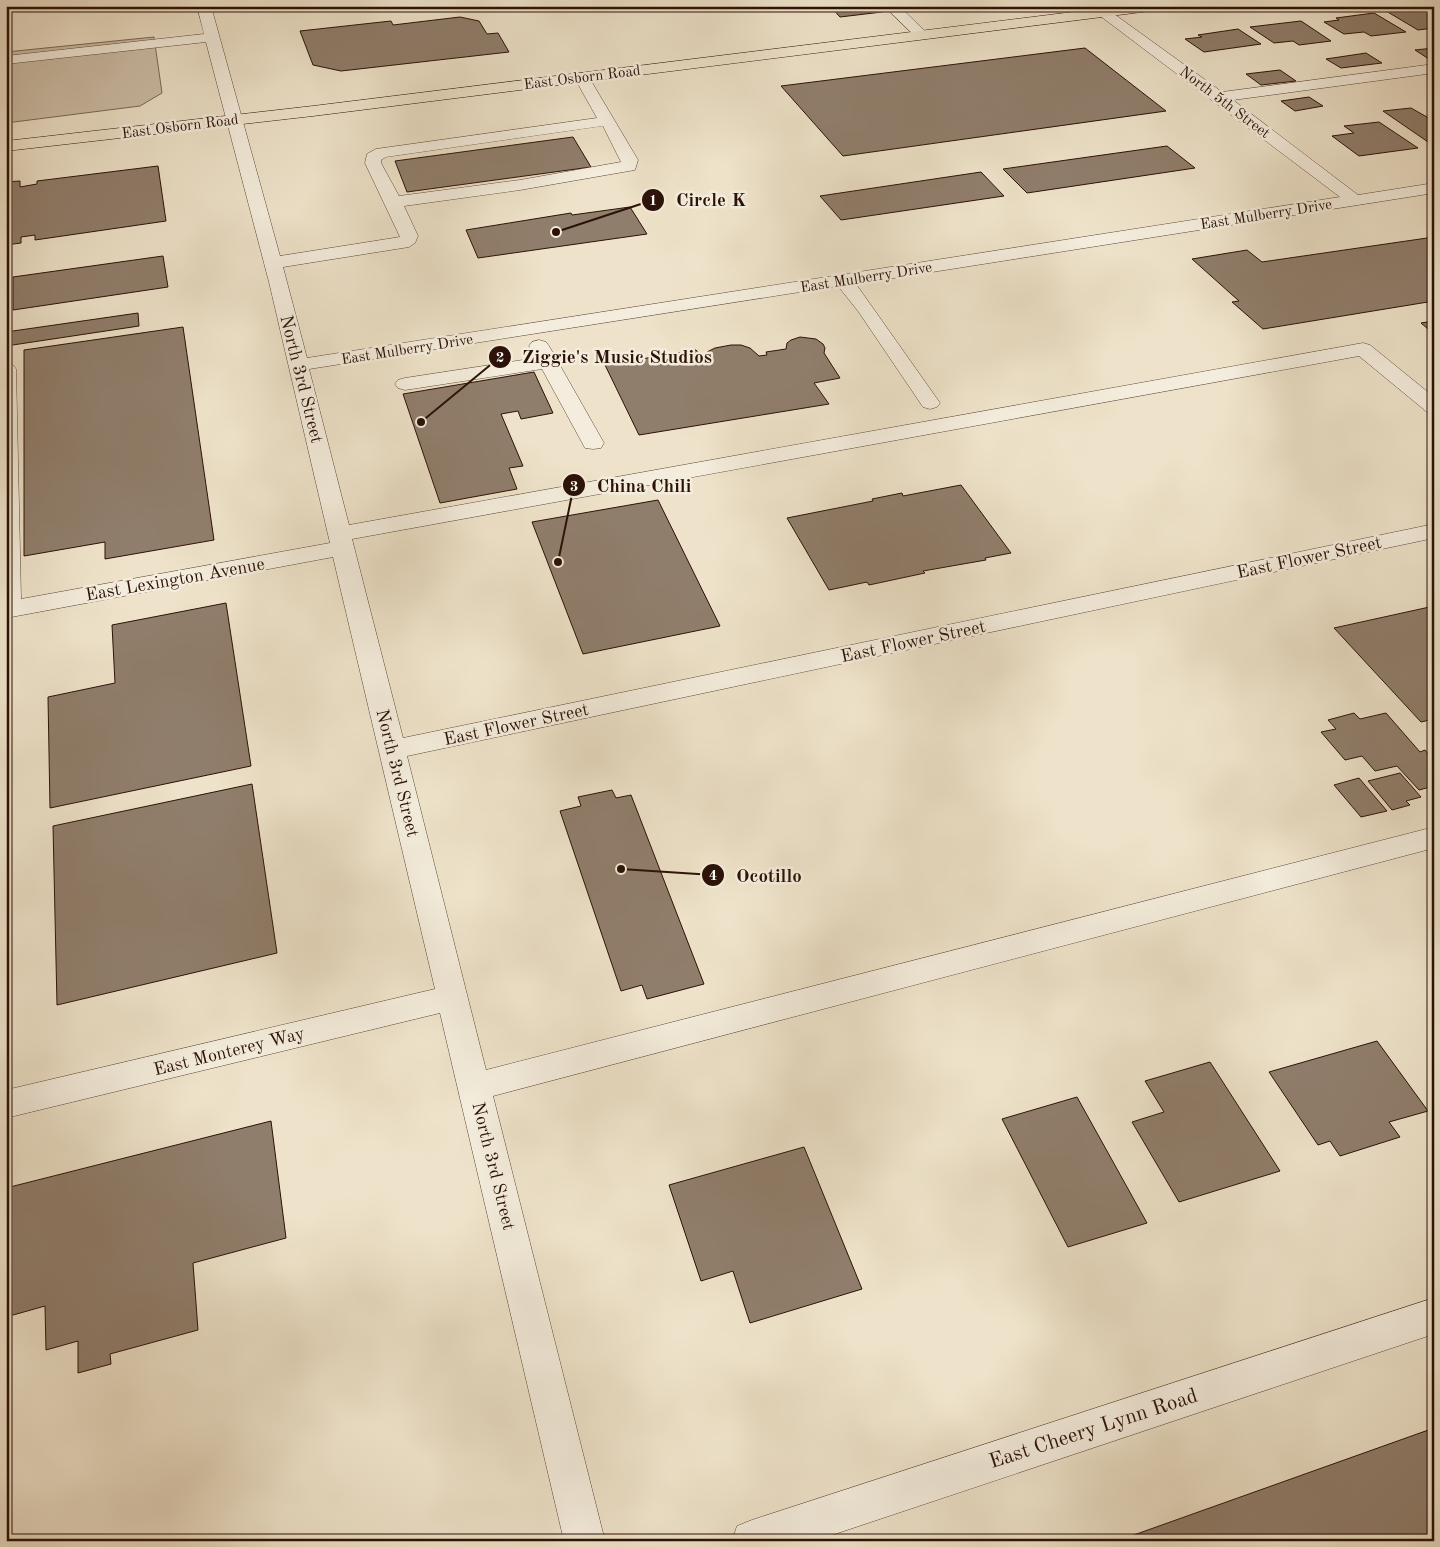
<svg xmlns="http://www.w3.org/2000/svg" width="1440" height="1547" viewBox="0 0 1440 1547" font-family="'Old Standard TT',serif">
<style>
.green{fill:#cdbfa9;stroke:#7c6858}
.building{fill:#907e6c;stroke:#2b1107}
.lines{fill:none;stroke-linecap:round;stroke-linejoin:round}
.minor-casing{stroke:#5c4638;stroke-width:1}
.major-casing{stroke:#2b1107;stroke-width:1}
.minor{fill:#f4eddd;fill-rule:evenodd}
.major{fill:#eee3ca;fill-rule:evenodd}
.labels{text-anchor:middle;stroke-width:5;stroke-linejoin:round;paint-order:stroke}
.far-street-label{font-size:15px;fill:#2b1107;stroke:#f4eddd}
.street-label{font-size:18px;fill:#2b1107;stroke:#f4eddd}
.near-street-label{font-size:21px;fill:#2b1107;stroke:#f4eddd}
.leader{fill:none;stroke:#2b1107;stroke-width:2}
.callout-dot{fill:#2b1107;stroke:#f4eddd;stroke-width:2}
.mark-label{font-size:15px;text-anchor:middle;font-weight:bold;fill:#fff}
.callout-label{font-size:19px;text-anchor:middle;font-weight:bold;fill:#2b1107;stroke:#f4eddd;stroke-width:5;stroke-linejoin:round;paint-order:stroke}
</style>
<rect width="100%" height="100%" fill="#eee3ca"/>
<filter id="stains"><feTurbulence type="fractalNoise" baseFrequency=".004" numOctaves="4"/><feColorMatrix values="0 0 0 0 .2 0 0 0 0 .09 0 0 0 0 .02 0 0 0 .5 -.17"/></filter>
<radialGradient id="worn" r=".72"><stop offset=".6" stop-color="#630" stop-opacity="0"/><stop offset="1" stop-color="#630" stop-opacity=".3"/></radialGradient>
<!-- green -->
<path class="green" d="M154,37L162,93L140,106L6,123V52Z"/>
<!-- building -->
<path class="building" d="M830,6H876L882,12L840,17Z
M1426,6H1434V28L1418,30L1386,11Z
M1374,13L1406,32L1371,36L1364,32L1344,34L1324,22L1339,20L1336,18Z
M460,17L479,21L487,34L498,33L509,52L341,71L313,65L300,31L391,21L393,25Z
M1301,21L1331,41L1299,45L1293,41L1274,43L1250,27Z
M1238,29L1261,44L1204,52L1185,39L1202,37L1198,35Z
M1085,48L1166,111L843,156L781,86Z
M1434,48L1432,61L1415,50Z
M1366,53L1382,63L1341,68L1326,59Z
M1280,70L1296,81L1261,85L1246,74Z
M1309,97L1323,106L1295,111L1281,101Z
M1411,108L1434,121V144H1431L1383,111Z
M1379,122L1418,148L1359,156L1332,136L1354,133L1344,126Z
M573,137L591,167L407,192L395,161Z
M1167,146L1195,168L1027,193L1003,169Z
M158,166L166,221L35,240V235L21,237V243L6,245V182L20,181V187L37,184V181Z
M981,172L1004,196L841,220L820,196Z
M630,207L647,234L478,258L466,230L571,213L572,215Z
M1434,237V301L1263,329L1232,302L1239,301L1192,259L1247,250L1262,262Z
M163,256L168,287L13,310V277Z
M138,313L139,326L6,346V332Z
M1434,321V334L1421,323Z
M183,327L214,540L105,559V542L24,556V350Z
M800,337L816,339L823,344L825,348L824,353L840,378L814,383L829,404L639,435L605,365L696,350L704,360L707,352L715,348L731,345H741L750,348L759,356L767,355L766,352L786,349L787,343L791,340Z
M534,372L553,413L521,419L518,411L501,414L523,466L509,468L517,489L440,503L403,394Z
M961,485L1011,553L985,558L986,560L923,571L925,573L869,585L867,582L829,590L787,518L873,501L872,499L902,493L903,496Z
M658,500L720,626L583,654L532,522Z
M226,603L251,766L50,808L48,697L115,683L112,625Z
M1434,606V719L1421,722L1334,628Z
M1354,713L1360,719L1386,713L1420,752L1425,750L1434,761V786L1419,790L1397,766L1375,771L1362,756L1345,760L1321,732L1336,729L1328,720Z
M1400,773L1421,797L1406,801L1410,805L1392,810L1368,781Z
M1359,778L1387,811L1361,817L1334,785Z
M252,784L277,953L57,1005L53,826Z
M612,790L616,798L631,795L704,984L647,999L642,985L621,991L560,811L581,806L578,797Z
M1377,1041L1428,1111L1389,1122L1400,1137L1340,1156L1330,1141L1318,1145L1269,1072Z
M1210,1062L1280,1171L1179,1202L1132,1122L1164,1112L1145,1081Z
M1077,1097L1147,1223L1068,1247L1002,1119Z
M271,1121L286,1238L193,1263L198,1330L110,1354L111,1364L78,1373V1341L46,1350L45,1306L6,1317V1188Z
M804,1147L862,1289L750,1323L733,1271L701,1281L669,1185Z
M1434,1428V1541H1117Z"/>
<g class="lines">
<!-- minor casing -->
<g class="minor-casing">
<path id="minor" d="M197,6H211L280,256L400,237L365,163L367,154L376,149L597,118L574,77L577,74H587L638,160L635,170L629,171L520,190L404,206L418,236L415,243L409,247L283,267L307,358L1340,197L1087,6H1103L1222,92L1434,64V73L1233,100L1358,195L1434,183V193L856,284L940,403L937,407L930,409L923,407L858,311L838,286L309,369L349,525L1363,343L1370,345L1434,397V414L1427,412L1359,356L352,539L403,738L1434,524V538L407,756L486,1070L1434,827V848L493,1096L605,1541H564L440,1013L6,1118V1090L435,989L333,557L6,618V363L13,365L16,369L21,599L330,543L269,282L206,42L6,64V56L204,34ZM603,126L621,162L520,180L399,196L381,163V160L386,157Z
M884,6H899L929,35L927,38H917Z
M539,340L546,342L549,346L604,443L601,448L593,449L585,448L542,369L405,390L398,388L395,384L398,380L405,378L536,358L529,346L532,342Z
M1434,1298V1334L814,1541H732L737,1526L752,1520Z"/>
</g>
<!-- major casing -->
<g class="major-casing">
<path id="major" d="M1122,6H1165L1158,10L313,116L6,151V141L313,106Z"/>
</g>
<!-- minor -->
<use href="#minor" class="minor"/>
<!-- major -->
<use href="#major" class="major"/>
</g>
<g class="labels">
<!-- far-street labels -->
<g class="far-street-label">
<text transform="translate(582 77) rotate(-7)" y="5">East Osborn Road</text>
<text transform="translate(1225 102) rotate(37)" y="5">North 5th Street</text>
<text transform="translate(180 126) rotate(-7)" y="5">East Osborn Road</text>
<text transform="translate(1266 214) rotate(-9)" y="5">East Mulberry Drive</text>
<text transform="translate(866 277) rotate(-9)" y="5">East Mulberry Drive</text>
<text transform="translate(407 349) rotate(-9)" y="5">East Mulberry Drive</text>
</g>
<!-- street labels -->
<g class="street-label">
<text transform="translate(302 379) rotate(76)" y="6">North 3rd Street</text>
<text transform="translate(1309 557) rotate(-12)" y="6">East Flower Street</text>
<text transform="translate(175 579) rotate(-10)" y="6">East Lexington Avenue</text>
<text transform="translate(913 641) rotate(-12)" y="6">East Flower Street</text>
<text transform="translate(516 724) rotate(-12)" y="6">East Flower Street</text>
<text transform="translate(398 773) rotate(76)" y="6">North 3rd Street</text>
<text transform="translate(229 1051) rotate(-14)" y="6">East Monterey Way</text>
<text transform="translate(494 1166) rotate(76)" y="6">North 3rd Street</text>
</g>
<!-- near-street labels -->
<g class="near-street-label">
<text transform="translate(1093 1428) rotate(-18)" y="7">East Cheery Lynn Road</text>
</g>
</g>
<!-- callouts -->
<path class="leader" d="M556 232L653 200M421 422L500 357M558 562L574 485M621 869L713 875"/>
<g class="callout-dot">
<circle cx="556" cy="232" r="5"/>
<circle cx="421" cy="422" r="5"/>
<circle cx="558" cy="562" r="5"/>
<circle cx="621" cy="869" r="5"/>
<circle cx="653" cy="200" r="12"/>
<circle cx="500" cy="357" r="12"/>
<circle cx="574" cy="485" r="12"/>
<circle cx="713" cy="875" r="12"/>
</g>
<g class="mark-label">
<text x="653" y="205">1</text>
<text x="500" y="362">2</text>
<text x="574" y="491">3</text>
<text x="713" y="880">4</text>
</g>
<g class="callout-label">
<text x="711" y="206">Circle K</text>
<text x="617" y="363">Ziggie's Music Studios</text>
<text x="644" y="492">China Chili</text>
<text x="769" y="882">Ocotillo</text>
</g>
<!-- margin -->
<rect width="1440" height="1547" fill="none" stroke="#eee3ca" stroke-width="25"/>
<rect x="8" y="8" width="1425" height="1532" fill="none" stroke="#2b1107" stroke-width="2.5"/>
<rect x="12" y="12" width="1415" height="1522" fill="none" stroke="#2b1107"/>
<rect width="100%" height="100%" filter="url(#stains)"/>
<rect width="100%" height="100%" fill="url(#worn)"/>
</svg>
